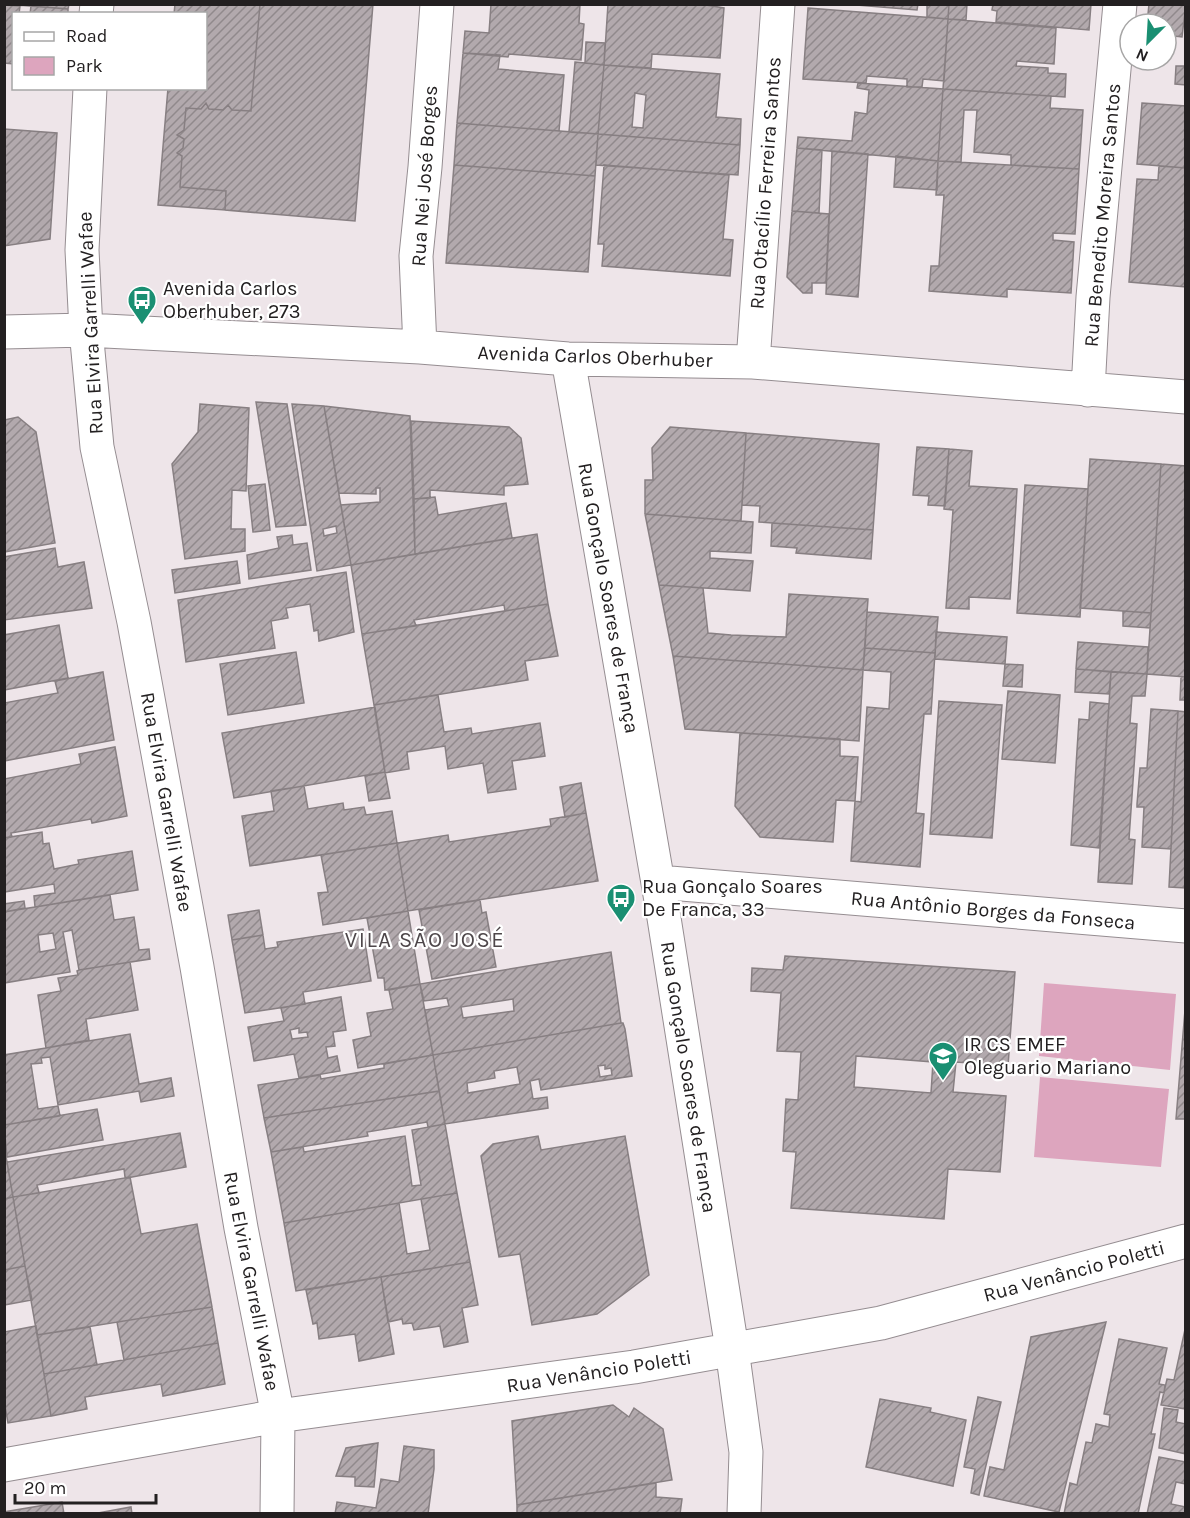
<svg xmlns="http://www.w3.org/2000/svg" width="1190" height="1518" viewBox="0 0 1190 1518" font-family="Karla,sans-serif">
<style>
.park{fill:#dda5be}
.building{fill:url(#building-hatch);stroke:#877f82;stroke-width:1.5;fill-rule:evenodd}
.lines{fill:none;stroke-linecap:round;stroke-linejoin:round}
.minor-casing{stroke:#958d91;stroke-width:35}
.minor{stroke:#fff;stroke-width:33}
.labels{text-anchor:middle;stroke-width:4.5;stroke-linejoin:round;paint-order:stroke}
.street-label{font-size:20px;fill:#232021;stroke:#fff}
.poi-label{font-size:20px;fill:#232021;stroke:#fff;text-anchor:start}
.quarter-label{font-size:22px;letter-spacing:1.5px;fill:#4e474a;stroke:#fff}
</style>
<defs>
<pattern id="building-hatch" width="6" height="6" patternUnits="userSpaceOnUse" patternTransform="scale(1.5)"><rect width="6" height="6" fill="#b2a9ad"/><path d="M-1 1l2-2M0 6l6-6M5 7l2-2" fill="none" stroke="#90898c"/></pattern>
</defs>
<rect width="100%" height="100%" fill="#eee5e9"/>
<!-- park -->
<path class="park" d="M1044,983L1176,994L1170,1070L1039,1056Z
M1040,1077L1169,1089L1161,1167L1034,1157Z"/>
<!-- building -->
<path class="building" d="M4,4H69L68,9Z
M175,4H260L251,111L232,110L228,105L223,110L209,109L206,103L201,109L186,108L184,130L177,135L184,139L183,148L177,153L182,156L180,187L226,191L225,210L158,205L168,88H206V14H174Z
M260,4H373L355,221L225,210L226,191L180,187L182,156L177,153L183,148L184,139L177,135L184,130L186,108L201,109L206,103L209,109L223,110L228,105L232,110L251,111Z
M491,4H580L579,23L584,24L581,60L509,54L508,57L463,53L465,31L489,33Z
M608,4H700L724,8L720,58L652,54L651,68L604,65Z
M844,4H918L917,10Z
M927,4H949L948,19L927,17Z
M949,4H967L966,20L948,19Z
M993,4H1091L1089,30L996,22L997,11L992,10Z
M1149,4H1186L1182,37L1166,35V24H1147Z
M4,5L20,6L19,14H14V64L4,63Z
M31,6L68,9V14H30Z
M808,8L948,19L944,81L923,79L922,87H907V79L867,76L866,83L803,79Z
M948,19L1056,28L1054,64L1017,61L1016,66L1048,68V73L1066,74L1065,97L943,89Z
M586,42L605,43L604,65L585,63Z
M463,53L500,55L498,69L564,75L559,131L457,123Z
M575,62L604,65L598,134L569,132Z
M604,65L720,74L716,117L741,119L740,145L598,134ZM635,93L646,95L643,128L632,127Z
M1176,66H1186V85L1175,84Z
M858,83L943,89L938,161L797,148L798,137L852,141L855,112L867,114L869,90L857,88Z
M943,89L1051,96L1050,108L1083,110L1079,169L1011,165V155L974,152L977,110H964L961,162L938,161Z
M1142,103L1186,106V168L1137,164Z
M457,123L598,134L595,176L454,165Z
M4,129L57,133L50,239L4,246Z
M598,134L740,145L738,175L596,165Z
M797,148L822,150L819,213L792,211Z
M832,151L868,154L858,297L826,294Z
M896,156L938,161L937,190L894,187Z
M938,161L1079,169L1075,234L1053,233V240L1074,242L1071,293L1007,289V297L929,291L931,266H939L944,195H936Z
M454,165L595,176L588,272L446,263Z
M604,165L729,175L723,239L733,240L730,276L602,266L604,244H598Z
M1159,166L1186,168V287L1129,282L1137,179L1158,180Z
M792,211L829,214L826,283H812V293H803L787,277Z
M256,402L287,404L306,525L276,527Z
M200,404L249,408L246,491L232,490L231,529H245V551L185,559L172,464L198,432Z
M292,404L324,406L351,565L317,571ZM336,526L337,533L324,536L323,529Z
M324,406L410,416L415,554L351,565L341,505L380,502V488H376V494L339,493Z
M18,417L36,432L55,543L4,552V420Z
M411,421L509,427L521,438L528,484L504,486V495L430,490V498L414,499Z
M670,427L746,433L741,521L645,514V480H653L652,448Z
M746,433L879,444L873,530L759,522L760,506L742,505Z
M917,447L949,449L945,506L928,505L929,496L913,495Z
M949,449L972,451L969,486L1017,489L1010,599L969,597V609L946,608L953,510L944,509Z
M1090,459L1161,464L1151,613L1080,608Z
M1161,464L1186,466V677L1147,674Z
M265,484L270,530L253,532L248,486Z
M1025,485L1088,489L1080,617L1017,613Z
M435,497L438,515L506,503L512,538L415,554L414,499Z
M645,514L753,522L751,553L710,551V558L753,561L750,591L659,585Z
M772,523L873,530L871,559L796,553L797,548L771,546Z
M537,534L548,604L505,611L504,605L414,620L416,626L362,634L351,565Z
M292,535L293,545L307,543L311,570L249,579L247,555L279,548L277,537Z
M55,548L58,567L84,562L92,608L4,620V557Z
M237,561L240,583L175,593L172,570Z
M346,572L354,632L319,641L318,630L314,631L310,604L286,608L288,618L271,621L275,648L186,662L178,600Z
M659,585L703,588L708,633L731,635L786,637L789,594L868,599L863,670L673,656Z
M548,604L558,656L525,661L528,680L374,705L362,634Z
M1123,611L1151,613L1150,628L1123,626Z
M867,612L938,617L935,653L865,648Z
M59,625L68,678L4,690V635Z
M936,632L1007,637L1005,664L935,659Z
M1078,642L1148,647L1147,674L1076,669Z
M865,648L935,653L931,714H924L916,813L924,814L920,867L851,861L855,801L861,802L867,707L889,709L891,672L863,670Z
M296,652L304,703L228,715L220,664Z
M673,656L863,670L859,741L685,729Z
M1005,664L1023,665L1022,687L1003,686Z
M1076,669L1111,672L1109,694L1075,692Z
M103,672L114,740L4,761V703L58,693L55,681Z
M1111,672L1147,674L1145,696H1132L1130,723L1137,724L1129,839L1135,840L1132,884L1098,882Z
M1181,677H1186V700H1180Z
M1008,691L1060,695L1055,763L1002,759Z
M438,695L444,732L471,728L472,734L540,723L545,756L512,761L516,789L488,793L483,763L448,769L445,746L407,752L409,769L385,773L374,705Z
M939,701L1002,705L992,838L930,834Z
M1090,702L1109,704L1099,848L1071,845L1079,719L1089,720Z
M375,707L385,772L234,798L222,733Z
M1151,709L1178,711L1171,849L1142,847L1144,807H1137V804L1140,768H1147Z
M1178,711L1186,712V888L1169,887Z
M740,733L840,739V756L858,757L855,801L836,800L833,842L760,837L735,806Z
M115,747L127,816L92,823L91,819L11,833L12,837L4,838V779L81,764L79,754Z
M385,772L390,798L369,801L365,776Z
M581,783L586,813L565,817L560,787Z
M304,786L308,809L343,803L344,810L364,807L366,815L392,811L397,843L250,866L242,816L274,811L271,791Z
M586,813L598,881L408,911L397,843L448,835L449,842L551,826L550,819Z
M42,832L43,844L49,843L54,869L79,864L78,860L132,851L138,890L35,907L34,896L55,893L54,884L4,892V838Z
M397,843L408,911L323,925L318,893L328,892L321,855Z
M110,895L114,920L134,917L139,950L149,949L150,959L79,970L72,930L63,932L70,972L4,983V912ZM53,933L56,949L40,952L38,935Z
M480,900L482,913L486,912L496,967L432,979L419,910Z
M24,901L25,908L4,912V904Z
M259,910L263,935L232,940L228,915Z
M408,911L420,984L385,990L384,978H378L367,918Z
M363,929L371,981L303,992L305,1004L245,1013L232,940L263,935L265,949L278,947L277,942Z
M611,952L621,1023L433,1055L425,1010L449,1006L447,998L424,1001L420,984ZM513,999L514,1011L463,1018L461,1007Z
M785,956L1015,972L1008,1066L956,1062L953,1092L1006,1096L1000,1172L948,1169L944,1219L791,1208L796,1152L783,1151L786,1099L798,1100L801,1052L777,1051L781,993L751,991L752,968L783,970ZM856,1056L933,1062L931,1093L854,1087Z
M130,962L138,1010L86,1019L89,1040L46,1048L38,995L61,991L58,978L78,975L77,971L79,970Z
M420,984L433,1055L358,1068L353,1040L371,1036L367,1013L393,1009L389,990Z
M341,997L346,1030L333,1032L335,1046L326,1047L328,1058L337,1056L340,1071L299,1078L294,1054L254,1061L248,1027L284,1021L281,1008ZM299,1028V1033L307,1032L308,1037L292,1039L290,1030Z
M1186,998V1119H1176Z
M621,1023H623L625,1029L632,1076L541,1090L539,1079L530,1081L533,1099L547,1097L548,1108L445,1124L433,1055ZM605,1065V1069L611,1068L612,1075L600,1077L598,1066ZM517,1067L520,1084L468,1093L467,1083L495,1078L494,1071Z
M130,1034L139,1084L171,1078L174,1096L141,1102L139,1091L58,1105L50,1057L41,1058L42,1063L31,1064L38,1109L58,1106L60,1116L4,1125V1055Z
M433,1055L439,1091L264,1118L258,1085L320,1075L321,1079L384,1068V1064Z
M439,1091L445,1124L428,1127L427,1122L367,1132L368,1136L271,1152L264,1118Z
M97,1109L103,1140L7,1157L4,1125Z
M445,1124L457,1193L284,1223L271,1152L303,1147L304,1152L405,1136L412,1186L421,1185L412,1130Z
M180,1133L186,1167L127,1178L125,1177L124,1169L37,1185L39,1193L13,1197L7,1162Z
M538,1136L541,1150L625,1136L649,1275L597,1314L532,1325L520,1254L499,1257L481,1156L493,1144Z
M4,1145L13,1197L4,1199Z
M130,1177L141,1234L197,1224L212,1307L37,1335L13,1197Z
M457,1193L470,1262L296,1291L284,1223L399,1203L407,1254L430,1250L421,1199Z
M13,1197L25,1266L4,1270V1199Z
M470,1262L478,1305L462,1308L468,1342L444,1347L440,1326L414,1330L412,1323L403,1324L402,1319L388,1322L381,1277Z
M25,1266L32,1300L4,1305V1270Z
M381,1277L394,1354L359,1361L355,1334L319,1339L317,1323L313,1324L306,1290Z
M212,1307L218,1343L124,1360L117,1322Z
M1106,1322L1059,1512L984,1496L990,1467L1004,1470L1031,1337Z
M1186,1325V1409L1161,1405L1167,1379L1174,1380Z
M36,1326L51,1416L8,1423L4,1401V1332Z
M90,1327L97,1365L44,1374L37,1335Z
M1119,1339L1167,1348L1159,1384L1165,1385L1164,1393L1160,1392L1151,1434H1155L1138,1514H1064L1070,1483L1077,1485L1086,1442L1092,1443L1096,1424L1109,1427L1110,1415L1104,1414Z
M218,1343L225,1384L163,1396L161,1384L85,1397L87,1409L51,1416L44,1374Z
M978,1397L1001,1402L979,1495L971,1493L975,1469L964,1467Z
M880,1399L931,1408L930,1412L966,1420L953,1486L866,1467Z
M613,1405L629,1417L634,1408L663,1429L672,1480L517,1505L512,1421Z
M1164,1408L1178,1410L1176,1422L1186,1424V1454L1159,1448Z
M378,1443L374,1487L355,1486V1477L336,1476L346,1448Z
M404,1446L434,1450V1469L428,1514H335L337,1502L376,1508L381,1479L399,1482Z
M1159,1457L1186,1462V1484L1176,1482L1171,1504L1186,1507V1514H1147Z
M656,1483V1497L682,1499L680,1514H517V1505Z
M62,1502L64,1514H4V1512Z
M131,1507L132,1514L98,1513Z"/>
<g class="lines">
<!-- minor casing -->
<g class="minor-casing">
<path id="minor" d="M96,14L97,4
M90,88L82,250L86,330L97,447L134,622L197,967L241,1228L278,1416L277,1514
M4,332L86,330L420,347L568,359L753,362L1186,397
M420,347L416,256L425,167L437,4
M568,359L664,918L732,1349L746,1452L744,1514
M753,362L778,4
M1088,390L1093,297L1120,4
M658,882L1186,926
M4,1465L278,1416L634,1367L881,1323L1186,1241"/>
</g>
<!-- minor -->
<use href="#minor" class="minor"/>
</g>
<!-- icons -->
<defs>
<g id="bus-pin" transform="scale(1.5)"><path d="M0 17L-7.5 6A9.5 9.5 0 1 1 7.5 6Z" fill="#1a8f72" stroke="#fff"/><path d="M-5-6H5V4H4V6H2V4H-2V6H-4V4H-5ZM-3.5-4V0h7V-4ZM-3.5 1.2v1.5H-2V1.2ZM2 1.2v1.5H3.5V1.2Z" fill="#fff"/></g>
<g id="school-pin" transform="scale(1.5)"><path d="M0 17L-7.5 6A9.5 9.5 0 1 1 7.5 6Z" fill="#1a8f72" stroke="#fff"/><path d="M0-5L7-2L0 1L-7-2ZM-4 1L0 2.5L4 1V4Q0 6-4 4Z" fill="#fff"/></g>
</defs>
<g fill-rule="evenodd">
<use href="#bus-pin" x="142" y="300"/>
<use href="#bus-pin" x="621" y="898"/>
<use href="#school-pin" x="943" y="1056"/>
</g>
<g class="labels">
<!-- street labels -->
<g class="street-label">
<text transform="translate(424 176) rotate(-86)" y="7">Rua Nei José Borges</text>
<text transform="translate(765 183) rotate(-86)" y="7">Rua Otacílio Ferreira Santos</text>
<text transform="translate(1102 215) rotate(-85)" y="7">Rua Benedito Moreira Santos</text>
<text transform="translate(90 323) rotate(-93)" y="7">Rua Elvira Garrelli Wafae</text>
<text transform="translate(595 356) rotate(2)" y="7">Avenida Carlos Oberhuber</text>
<text transform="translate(609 598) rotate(80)" y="7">Rua Gonçalo Soares de França</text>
<text transform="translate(167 802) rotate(80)" y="7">Rua Elvira Garrelli Wafae</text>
<text transform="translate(993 910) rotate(5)" y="7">Rua Antônio Borges da Fonseca</text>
<text transform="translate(689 1077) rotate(81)" y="7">Rua Gonçalo Soares de França</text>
<text transform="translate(1074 1271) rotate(-15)" y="7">Rua Venâncio Poletti</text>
<text transform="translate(252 1281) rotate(79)" y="7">Rua Elvira Garrelli Wafae</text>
<text transform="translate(599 1371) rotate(-9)" y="7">Rua Venâncio Poletti</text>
</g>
<!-- poi labels -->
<g class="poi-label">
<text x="163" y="295">Avenida Carlos<tspan x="163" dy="23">Oberhuber, 273</tspan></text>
<text x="642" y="893">Rua Gonçalo Soares<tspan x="642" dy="23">De Franca, 33</tspan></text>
<text x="964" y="1051">IR CS EMEF<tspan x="964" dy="23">Oleguario Mariano</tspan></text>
</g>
<!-- quarter labels -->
<g class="quarter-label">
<text x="425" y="947">VILA SÃO JOSÉ</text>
</g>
</g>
<!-- border -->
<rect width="1190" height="1518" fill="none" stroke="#232021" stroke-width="12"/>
<!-- legend -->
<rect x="12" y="12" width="195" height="78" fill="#ffffff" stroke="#a7a6a6" stroke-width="1.5"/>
<rect x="24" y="32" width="30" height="9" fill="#ffffff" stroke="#a7a6a6" stroke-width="1.5"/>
<text x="66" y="42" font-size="18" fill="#232021">Road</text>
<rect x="24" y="57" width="30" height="18" fill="#dda5be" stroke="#a7a6a6" stroke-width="1.5"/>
<text x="66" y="72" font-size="18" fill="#232021">Park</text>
<!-- north arrow -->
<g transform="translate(1148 42) rotate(204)"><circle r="28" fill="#ffffff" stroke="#a7a6a6" stroke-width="1.5"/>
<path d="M0-4.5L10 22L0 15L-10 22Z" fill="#1a8f72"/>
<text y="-9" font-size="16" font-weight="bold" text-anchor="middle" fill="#232021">N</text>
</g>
<!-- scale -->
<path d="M15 1494v9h141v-9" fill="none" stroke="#232021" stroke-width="3"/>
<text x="24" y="1494" font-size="18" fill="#232021" stroke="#ffffff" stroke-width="4.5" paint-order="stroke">20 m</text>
</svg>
